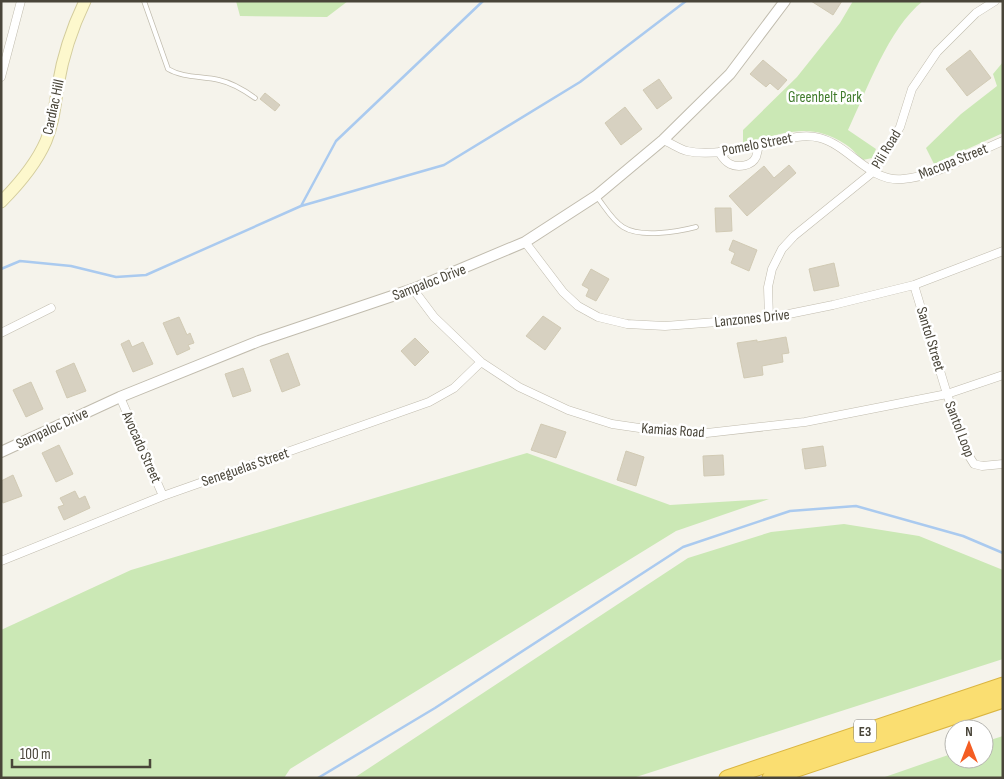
<svg xmlns="http://www.w3.org/2000/svg" width="1004" height="779" viewBox="0 0 1004 779" font-family="'Sofia Sans Condensed',sans-serif">
<style>
.green{fill:#cbe8b5}
.lines{fill:none;stroke-linecap:round;stroke-linejoin:round}
.stream{stroke:#aacaef;stroke-width:2.5}
.building{fill:#d7d1c1;stroke:#d1cab4}
.service-casing{stroke:#c1bcae;stroke-width:5.5}
.minor-casing{stroke:#c1bcae;stroke-width:9}
.tertiary-casing{stroke:#c1bcae;stroke-width:12}
.secondary-casing{stroke:#d3cc9c;stroke-width:13}
.motorway-casing{stroke:#dab540;stroke-width:17}
.service{stroke:#fff;stroke-width:4}
.minor{stroke:#fff;stroke-width:8}
.tertiary{stroke:#fff;stroke-width:10}
.secondary{stroke:#fdf8cd;stroke-width:11}
.motorway{stroke:#fade71;stroke-width:15}
.labels{text-anchor:middle;stroke-width:5;stroke-linejoin:round;paint-order:stroke}
.shield{fill:#fff;stroke:#807d74;stroke-width:1}
.shield-label{font-size:14px;font-weight:bold;fill:#494539}
.park-label{font-size:15px;fill:#407b2c;stroke:#fff}
.street-label{font-size:15px;fill:#494539;stroke:#fff}
</style>
<rect width="100%" height="100%" fill="#f5f3eb"/>
<!-- green -->
<path class="green" d="M236,1H348L327,17L240,16Z
M853,1H923C888,29 867,90 848,130L876,149L872,158L863,160C857,155 852,148 845,144C809,120 781,135 743,143V130L797,77L840,23Z
M1003,62V133L934,164L926,148L961,114L997,86L993,74Z
M527,453L670,505L769,499L676,531L290,769L284,778H1V630L131,570Z
M844,524L919,536L1003,570V659L633,778H354L688,558L771,532Z
M1003,736V778H882L954,753V759H984V742Z"/>
<g class="lines">
<!-- stream -->
<path class="stream" d="M301,206L336,141L483,1
M1,269L20,261L71,266L116,277L146,275L301,206L444,165L580,82L686,1
M318,778L435,708L683,547L790,511L856,506L963,536L1003,553"/>
</g>
<!-- building -->
<path class="building" d="M811,1H842L833,15Z
M970,50L991,78L967,96L946,69Z
M763,60L787,80L778,90L770,83L766,87L750,74Z
M659,79L672,98L657,109L643,90Z
M265,93L280,105L275,111L260,99Z
M625,107L642,129L621,145L605,123Z
M789,165L796,173L747,216L729,196L764,166L774,178Z
M715,208H731L732,231L716,232Z
M733,240L757,250L749,271L731,263L735,253L729,250Z
M834,263L839,286L814,291L809,269Z
M591,269L609,279L596,301L586,296L589,289L582,285Z
M543,316L561,328L545,350L526,336Z
M179,317L187,335L190,333L194,343L188,345L190,349L177,355L163,323Z
M786,337L789,353L782,354L783,362L762,366L763,375L744,378L737,343L757,340V342Z
M415,338L429,352L415,366L401,351Z
M129,340L132,347L143,342L153,364L133,372L121,344Z
M288,353L300,385L282,392L270,360Z
M74,363L86,391L67,398L56,371Z
M243,368L251,391L233,397L225,374Z
M31,382L43,409L26,417L13,390Z
M541,424L566,432L556,458L531,450Z
M59,445L73,474L56,482L42,453Z
M823,446L826,466L805,469L802,449Z
M626,451L644,457L636,486L617,480Z
M723,455L724,475L704,476L703,456Z
M13,475L22,496L3,503L1,498V481Z
M75,491L79,499L85,496L90,508L64,520L58,507L64,505L60,498Z"/>
<g class="lines">
<!-- service casing -->
<g class="service-casing">
<path id="service" d="M144,1L168,69C183,78 202,76 219,80C233,83 244,90 255,98
M597,197C605,207 612,220 623,227C640,238 677,232 696,227"/>
</g>
<!-- minor casing -->
<g class="minor-casing">
<path id="minor" d="M1,77L21,1
M663,140C671,143 679,149 687,151C712,157 750,147 774,142C789,138 805,134 820,138C850,146 870,183 903,179C935,177 973,153 1003,141
M719,152C722,157 726,162 730,164C738,168 752,166 756,157C757,154 758,149 759,145
M525,242L563,292L578,306L598,317L627,324L665,326L769,318L833,305L914,285L1003,251
M914,285L947,394L969,456L974,464L982,466L1003,464
M413,289L434,317L481,362L519,387L568,410L612,424L653,430L698,434L805,422L947,394L1003,375
M769,318L768,287L772,269L782,249L794,236L873,172L900,127L912,89L937,52L976,13L995,1
M1,333L51,308
M120,397L163,496
M1,561L163,496L429,402L454,388L481,362"/>
</g>
<!-- tertiary casing -->
<g class="tertiary-casing">
<path id="tertiary" d="M1,452L120,397L259,341L413,289L525,242L596,196L663,140L730,74L785,1"/>
</g>
<!-- secondary casing -->
<g class="secondary-casing">
<path id="secondary" d="M1,202C19,184 36,164 46,141C54,122 55,104 58,85C63,55 72,28 85,1"/>
</g>
<!-- motorway casing -->
<g class="motorway-casing">
<path id="motorway" d="M727,778L1003,685
M770,778L1003,700"/>
</g>
<!-- service -->
<use href="#service" class="service"/>
<!-- minor -->
<use href="#minor" class="minor"/>
<!-- tertiary -->
<use href="#tertiary" class="tertiary"/>
<!-- secondary -->
<use href="#secondary" class="secondary"/>
<!-- motorway -->
<use href="#motorway" class="motorway"/>
</g>
<g class="labels">
<!-- shield labels -->
<rect class="shield" x="854" y="719.5" width="22" height="23" rx="4"/>
<g class="shield-label">
<text x="865" y="736">E3</text>
</g>
<!-- park labels -->
<g class="park-label">
<text x="825" y="102">Greenbelt Park</text>
</g>
<!-- street labels -->
<g class="street-label">
<text transform="translate(53 107) rotate(-78)" y="5">Cardiac Hill</text>
<text transform="translate(757 144) rotate(-11)" y="5">Pomelo Street</text>
<text transform="translate(886 149) rotate(-59)" y="5">Pili Road</text>
<text transform="translate(953 161) rotate(-22)" y="5">Macopa Street</text>
<text transform="translate(429 282) rotate(-21)" y="5">Sampaloc Drive</text>
<text transform="translate(752 318) rotate(-6)" y="5">Lanzones Drive</text>
<text transform="translate(931 339) rotate(73)" y="5">Santol Street</text>
<text transform="translate(52 428) rotate(-25)" y="5">Sampaloc Drive</text>
<text transform="translate(960 429) rotate(69)" y="5">Santol Loop</text>
<text transform="translate(673 430) rotate(4)" y="5">Kamias Road</text>
<text transform="translate(142 447) rotate(66)" y="5">Avocado Street</text>
<text transform="translate(245 467) rotate(-19)" y="5">Seneguelas Street</text>
</g>
</g>
<!-- border -->
<rect width="1004" height="779" fill="none" stroke="#494539" stroke-width="5"/>
<!-- north arrow -->
<g transform="translate(969 744)"><circle r="24" fill="#ffffff" stroke="#b6b5b0"/>
<path d="M0-4L9 19L0 12L-9 19Z" fill="#f45d23"/>
<text y="-8" font-size="14" font-weight="bold" text-anchor="middle" fill="#494539">N</text>
</g>
<!-- scale -->
<path d="M12 759v8h138v-8" fill="none" stroke="#494539" stroke-width="2.5"/>
<text x="20" y="759" font-size="15" fill="#494539" stroke="#ffffff" stroke-width="4" paint-order="stroke">100 m</text>
</svg>
